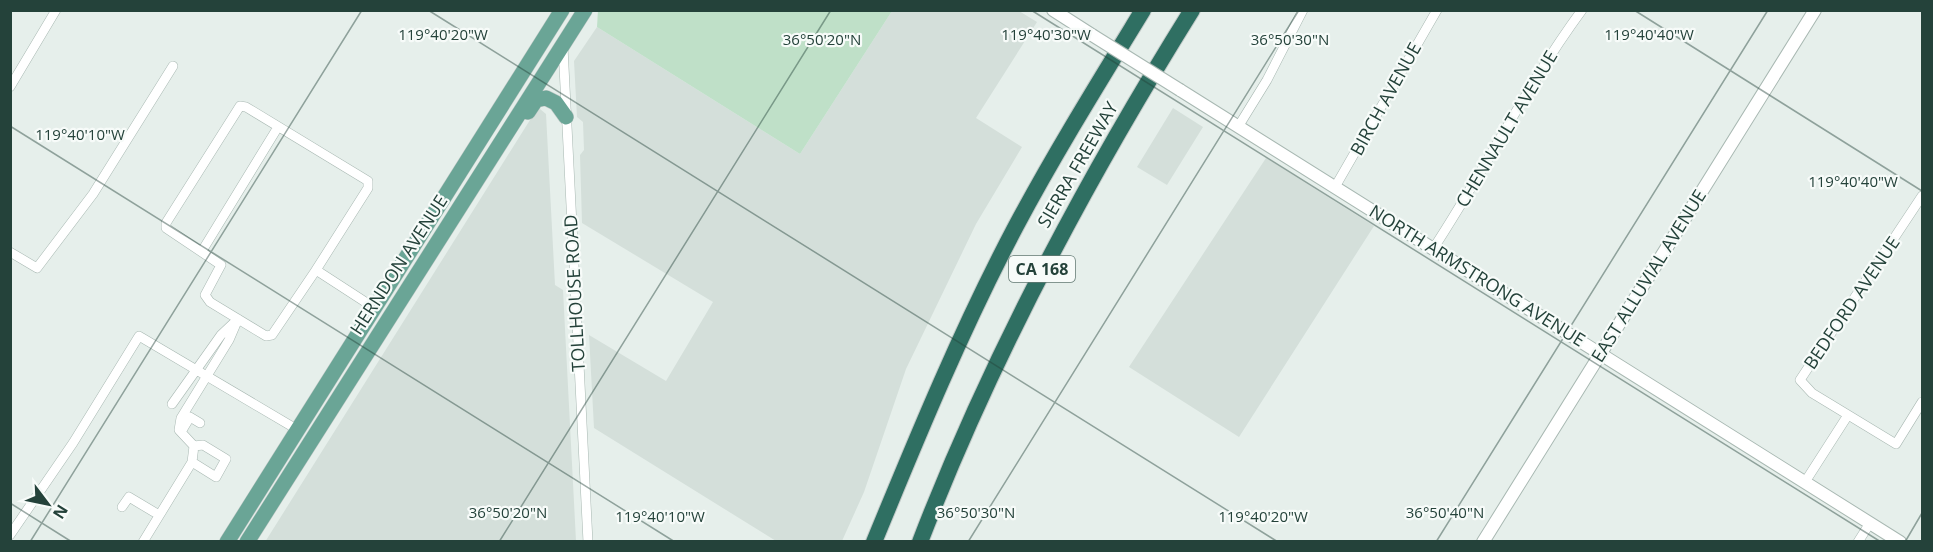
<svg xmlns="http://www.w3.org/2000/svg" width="1933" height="552" viewBox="0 0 1933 552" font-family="'Open Sans',sans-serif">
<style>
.built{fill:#d4dfda}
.green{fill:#bfe0c8}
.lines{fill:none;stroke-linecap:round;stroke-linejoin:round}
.minor-casing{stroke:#a8b8b2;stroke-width:10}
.tertiary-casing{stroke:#a8b8b2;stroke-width:14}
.primary-casing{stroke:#c2cac8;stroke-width:16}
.motorway-casing{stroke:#c2cac8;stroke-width:18}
.minor{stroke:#fff;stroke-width:9}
.tertiary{stroke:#fff;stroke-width:12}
.primary{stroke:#6aa596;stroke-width:15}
.motorway{stroke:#2f6f62;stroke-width:16}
.tertiary-bridge-casing{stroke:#a8b8b2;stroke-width:14;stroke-linecap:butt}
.tertiary-bridge{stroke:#fff;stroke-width:12}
.ticks{fill:none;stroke:#24423a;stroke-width:1.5;stroke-opacity:0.45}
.labels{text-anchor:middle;stroke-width:4.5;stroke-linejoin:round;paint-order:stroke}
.shield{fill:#f7fbf9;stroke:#637a73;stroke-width:1.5}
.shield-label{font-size:16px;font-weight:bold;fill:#24423a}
.street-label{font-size:18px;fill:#24423a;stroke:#f7fbf9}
.ticks-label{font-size:15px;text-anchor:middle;fill:#24423a;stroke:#f7fbf9;stroke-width:4.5;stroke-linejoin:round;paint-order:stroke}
</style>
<rect width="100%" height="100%" fill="#e6efeb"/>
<!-- built -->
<path class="built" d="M892,11H1019L1037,22L976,118L1022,147L976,224L906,369L864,492L842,541H776L594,428L589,335L666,381L713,302L582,223L580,155L584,150L583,122L577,117L574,61L597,27L800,154Z
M1173,108L1203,127L1167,185L1137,167Z
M540,109L546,114L555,285L563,290L576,541L265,542L535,112Z
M1266,158L1374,226L1239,437L1129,367Z"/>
<!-- green -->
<path class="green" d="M598,10H892V11L800,154L597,27Z"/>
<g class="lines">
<!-- minor casing -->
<g class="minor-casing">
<path id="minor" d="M563,47L588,542
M10,87L56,10
M1238,127L1267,80L1303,10
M1335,187L1437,10
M1922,196L1800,380L1812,393L1896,444L1922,402
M1433,249C1485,170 1526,86 1582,10
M202,251L278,127
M10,252L37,268L93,194L173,66
M316,270L272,335L266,336L210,302L205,295L221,265L166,228V223L240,106L246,107L368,181V188L316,270L373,307
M181,432L190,417L200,423
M192,462L216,477L226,459L203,445L194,446
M1805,482L1848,415
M122,507L129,497L159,515
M10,535L73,443L139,336L298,430
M143,542L192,462L194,446L179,430L181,418L229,340L238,319L221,335L172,404
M1858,542L1870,523"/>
</g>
<!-- tertiary casing -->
<g class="tertiary-casing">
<path id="tertiary" d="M1053,10L1092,35
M1180,90L1900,542
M1483,542L1815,10"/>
</g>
<!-- primary casing -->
<g class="primary-casing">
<path id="primary" d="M528,112L536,100L546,98L556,103L566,117
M227,542L562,10
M247,542L585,10"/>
</g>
<!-- motorway casing -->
<g class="motorway-casing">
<path id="motorway" d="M874,542C918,435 962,328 1016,226C1055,153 1099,82 1143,10
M920,542C992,355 1086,180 1192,10"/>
</g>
<!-- minor -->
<use href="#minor" class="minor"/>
<!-- tertiary -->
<use href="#tertiary" class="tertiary"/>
<!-- primary -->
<use href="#primary" class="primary"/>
<!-- motorway -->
<use href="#motorway" class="motorway"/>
<!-- tertiary-bridge casing -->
<g class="tertiary-bridge-casing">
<path id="tertiary-bridge" d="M1092,35L1180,90"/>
</g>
<!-- tertiary-bridge -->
<use href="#tertiary-bridge" class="tertiary-bridge"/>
</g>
<!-- ticks -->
<path class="ticks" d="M428,10L1278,542M1031,10L1881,542M1634,10L1922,191M10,126L675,542M10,503L72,542M30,542L362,10M499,542L831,10M968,542L1299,10M1436,542L1768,10M1905,542L1922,513"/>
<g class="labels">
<!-- shield labels -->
<rect class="shield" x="1009" y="256" width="66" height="26" rx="4.5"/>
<g class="shield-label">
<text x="1042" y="275">CA 168</text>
</g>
<!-- street labels -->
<g class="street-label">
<text transform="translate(1386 99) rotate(-61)" y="6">BIRCH AVENUE</text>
<text transform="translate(1507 129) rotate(-59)" y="6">CHENNAULT AVENUE</text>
<text transform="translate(1078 165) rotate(-60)" y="6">SIERRA FREEWAY</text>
<text transform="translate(399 265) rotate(-57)" y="6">HERNDON AVENUE</text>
<text transform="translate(1477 276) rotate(32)" y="6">NORTH ARMSTRONG AVENUE</text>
<text transform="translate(1649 276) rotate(-58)" y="6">EAST ALLUVIAL AVENUE</text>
<text transform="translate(575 293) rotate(-93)" y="6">TOLLHOUSE ROAD</text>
<text transform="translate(1852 303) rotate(-56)" y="6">BEDFORD AVENUE</text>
</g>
</g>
<g class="ticks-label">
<text x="443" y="40">119°40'20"W</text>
<text x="1046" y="40">119°40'30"W</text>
<text x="1649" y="40">119°40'40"W</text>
<text x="822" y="45">36°50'20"N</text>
<text x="1290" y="45">36°50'30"N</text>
<text x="80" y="140">119°40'10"W</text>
<text x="1853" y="187">119°40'40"W</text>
<text x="508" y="518">36°50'20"N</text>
<text x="976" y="518">36°50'30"N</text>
<text x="1445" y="518">36°50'40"N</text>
<text x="660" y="522">119°40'10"W</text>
<text x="1263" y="522">119°40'20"W</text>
</g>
<!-- border -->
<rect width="1933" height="552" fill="none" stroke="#24423a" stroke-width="24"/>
<!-- north arrow -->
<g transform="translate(48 504) rotate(122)" stroke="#f7fbf9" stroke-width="4.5" paint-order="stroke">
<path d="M0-4.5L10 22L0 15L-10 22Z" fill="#24423a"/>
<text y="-9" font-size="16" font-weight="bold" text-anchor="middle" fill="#24423a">N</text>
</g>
</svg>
